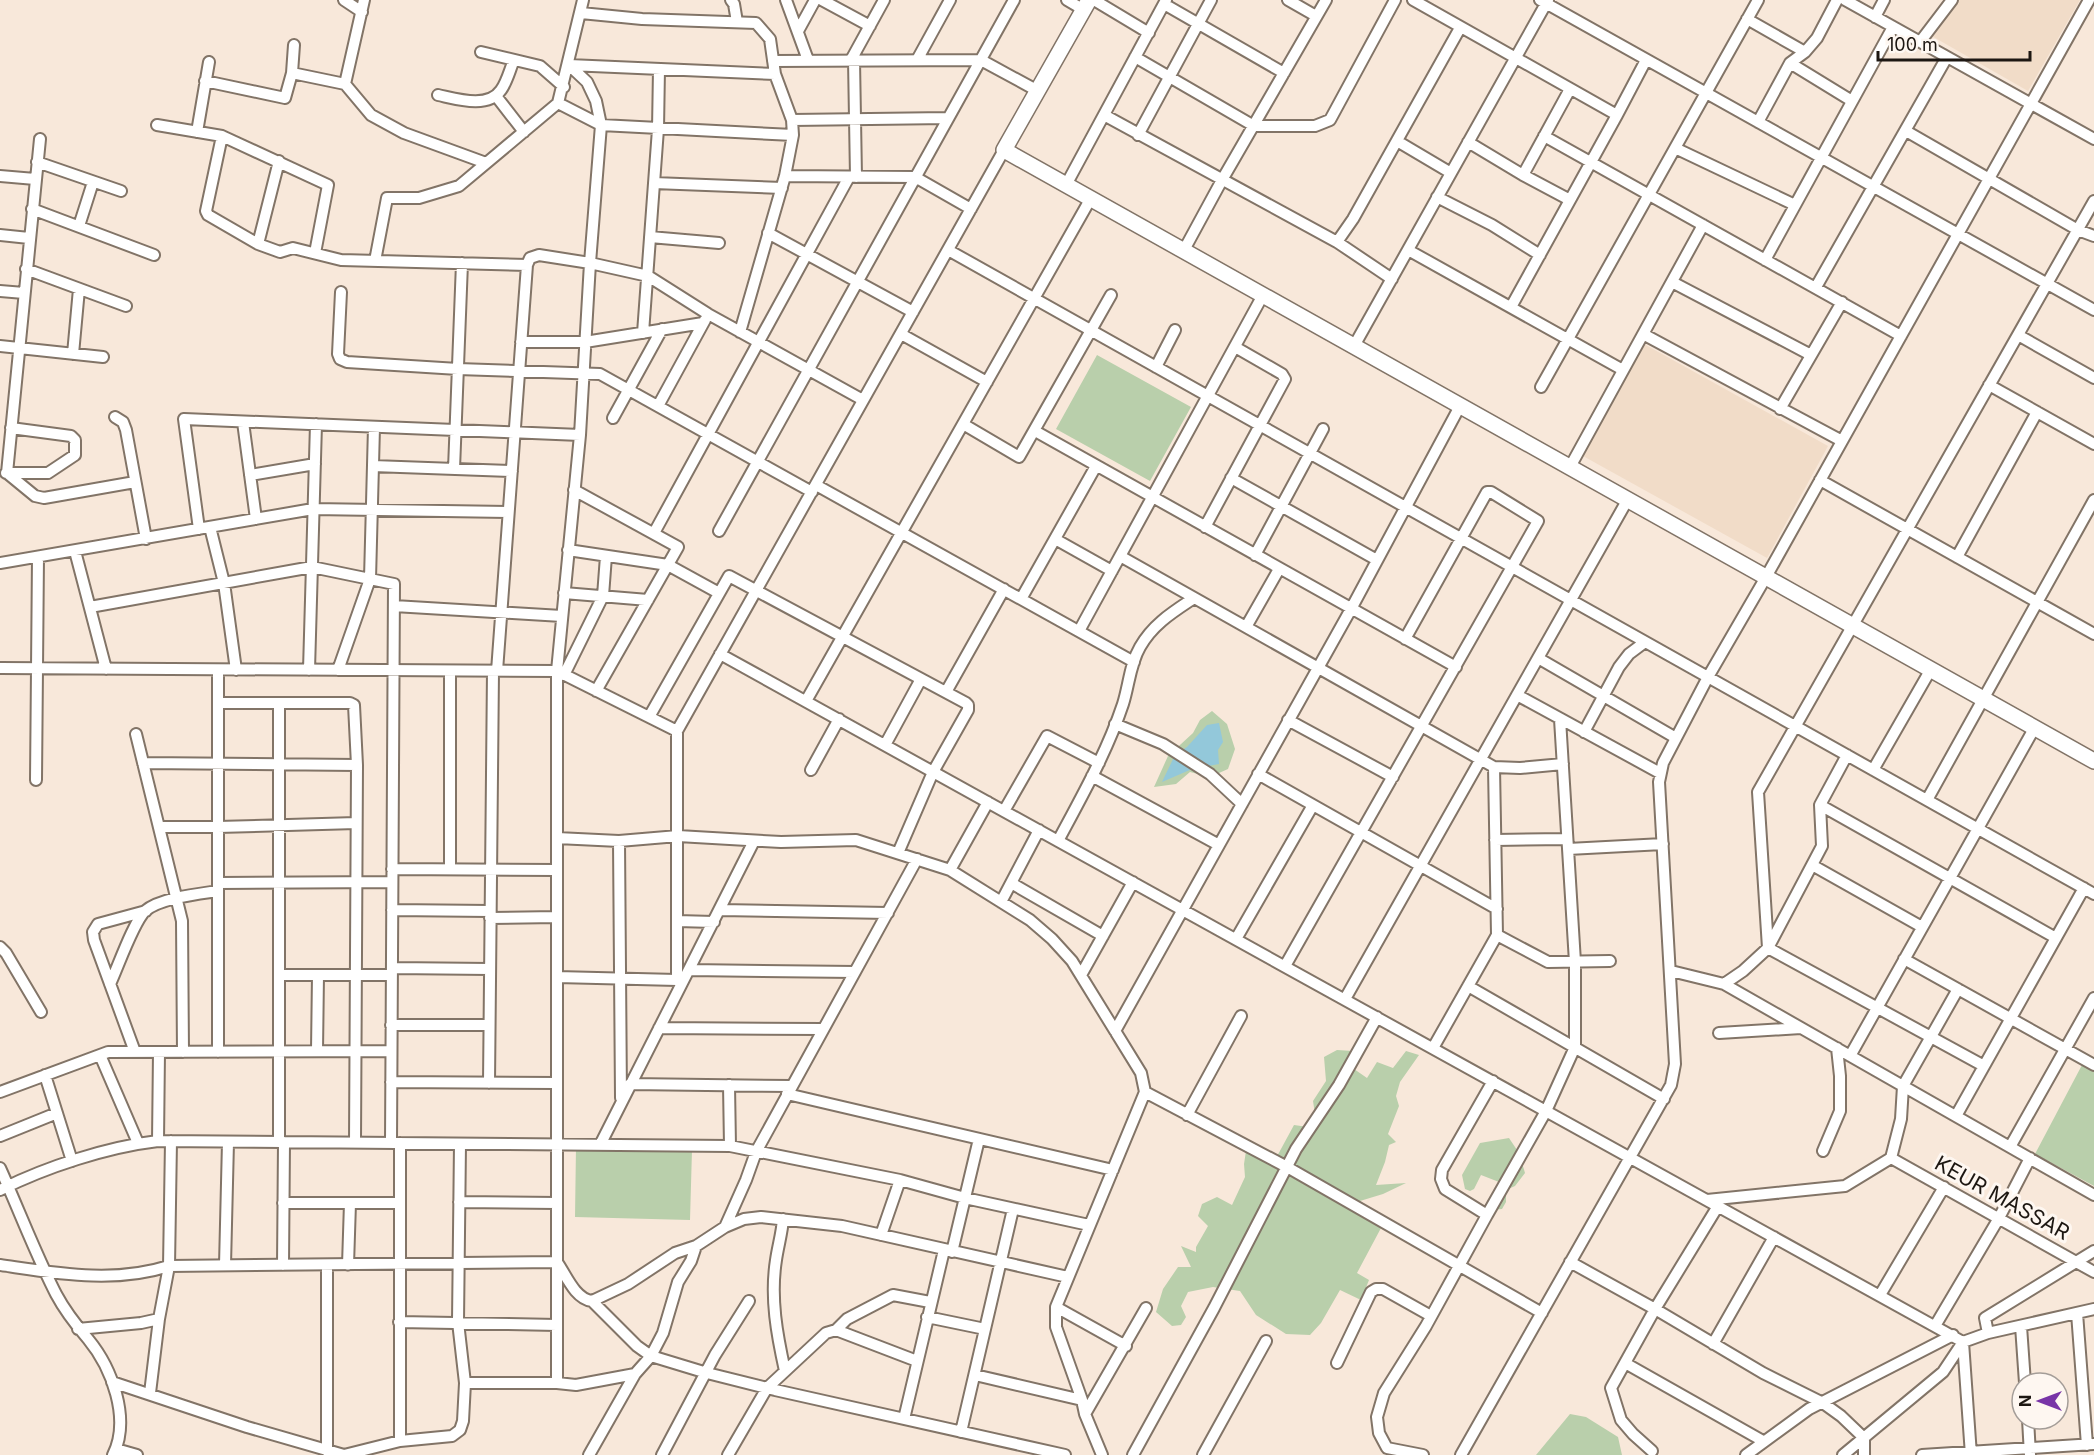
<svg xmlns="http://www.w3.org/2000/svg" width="2094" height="1455" viewBox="0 0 2094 1455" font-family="Inter,sans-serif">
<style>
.built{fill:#f1dcc8}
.green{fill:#b9cfab}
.water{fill:#93c8da}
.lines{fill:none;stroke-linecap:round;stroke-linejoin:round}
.street-casing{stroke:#827467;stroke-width:14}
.secondary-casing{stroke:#827467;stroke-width:18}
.street{stroke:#fff;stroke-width:10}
.secondary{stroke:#fff;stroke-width:15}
.labels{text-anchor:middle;stroke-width:6;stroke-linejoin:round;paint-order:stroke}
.street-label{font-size:21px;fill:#1d1712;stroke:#fef7f1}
</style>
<rect width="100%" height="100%" fill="#f8e8da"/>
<!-- built -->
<path class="built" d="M1949,0H2080L2028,91L1930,35Z
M1644,344L1828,446L1767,558L1583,456Z"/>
<!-- green -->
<path class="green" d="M1097,355L1191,407L1150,481L1056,429Z
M1212,711L1227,724L1235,749L1228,769L1210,777L1190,772L1176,784L1154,787L1168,756L1193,733L1200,720Z
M1337,1050L1353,1051L1354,1069L1367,1078L1377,1062L1393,1068L1406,1051L1419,1055L1400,1082L1396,1096L1399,1106L1388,1134L1396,1142L1389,1145L1385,1162L1376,1185L1406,1183L1383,1194L1360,1201L1390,1220L1407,1235L1381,1228L1357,1273L1369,1280L1361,1300L1340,1290L1321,1323L1310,1335L1286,1334L1256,1315L1240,1291L1213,1287L1188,1292L1181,1306L1186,1317L1181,1325L1172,1326L1156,1312L1163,1289L1178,1267H1191L1181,1246L1196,1252V1247L1208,1226L1198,1216L1202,1204L1217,1197L1232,1205L1245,1177L1244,1164L1246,1151L1275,1160L1294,1125L1308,1127L1315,1114L1313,1101L1326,1081L1324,1057Z
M2082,1065L2094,1072V1186L2035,1154Z
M1509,1138L1519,1153L1525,1173L1515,1186L1506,1190V1202L1502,1209L1491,1210L1499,1191V1182L1481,1175L1474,1189L1470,1191L1465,1189L1462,1175L1480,1143Z
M576,1147L692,1150L690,1220L575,1217Z
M1570,1414L1586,1417L1618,1437L1622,1455H1536Z"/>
<!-- water -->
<path class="water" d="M1219,723L1223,742L1218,750L1219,764L1192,769L1162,782L1175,755L1187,747L1207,725Z"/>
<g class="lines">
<!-- street casing -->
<g class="street-casing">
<path id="street" d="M344,0L362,12
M731,0L734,4L737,22
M786,0L808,60
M822,0L870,26
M1067,0L1084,10
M1094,0L1149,33
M1288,0L1316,16
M1413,0L1617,115
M1540,0L2094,310
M1845,0L2094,139
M1164,4L1284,73
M581,13L642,19L756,23L770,39L775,74L792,120L793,135L785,176L740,332
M1875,17L1884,0
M1747,19L1805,52
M798,31L815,0
M1920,42L1952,0
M481,52L540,66L564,87
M1135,57L1254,126H1315L1330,120L1395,0
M851,60L884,0
M854,60L856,177
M917,60L950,0
M773,61L981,60L1038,91
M1790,63L1852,101
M292,73L345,84L371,115L404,133L486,163
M205,81L285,98L292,73L294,45
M345,84L364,0
M438,95C457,99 488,109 501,90C507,82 510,69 514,60
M496,96L524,132
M558,103L601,125L793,135
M1104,115L1337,242L1392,279
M792,120L948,118
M1758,122L1790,63L1805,52L1817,38L1837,0
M157,125L222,136L328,185L315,253
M1906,131L2078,230L2094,236
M197,132L209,62
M1138,135L1211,0
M222,136L206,211L208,215L258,244L280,252L293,248L341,260L527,265
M1544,136L1901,336
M40,139L7,473L35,496L44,498L135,482
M1397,141L1451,173
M1468,142L1523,175L1570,200
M1675,148L1795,205
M37,162L121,191
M1523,175L1570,89
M0,176L35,179
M785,176L915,177L971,209
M654,183L782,188
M1066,185L1166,0
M1437,197L1492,225L1540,255
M32,209L154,255
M79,226L93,182
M768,233L913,312
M0,235L29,238
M650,237L719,243
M1337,242L1353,219L1460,28
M258,244L279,161
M948,250L2094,894
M1184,250L1222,180L1326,0
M1408,250L1623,370
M1765,260L1893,27
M375,261L387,198H419L459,186L558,103L583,0
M26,269L126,306
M1672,282L1811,355
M1816,287L1947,57
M0,291L24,293
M341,292L338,354L340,359L347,362L458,369L600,374L812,492
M1511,307L1617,115L1646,60
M643,333L658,129L659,69
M901,334L987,382
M1643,334L1842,441
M2018,335L2094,378
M521,342H585L703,323
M0,346L103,357
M1354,346L1548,0
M73,354L79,289
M1156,367L1175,330
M1989,385L2094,444
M1541,387L1758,0
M658,406L705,320
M1780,409L1842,302
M115,417L123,422L126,430L146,539
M613,418L662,329
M243,422L256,519
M963,424L1019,457L1111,295
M1035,431L1456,667
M373,466L512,471
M1570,467L1703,225
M454,469L462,263
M6,473H48L75,455V440L71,436L11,428
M250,475L315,464
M1231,478L1377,560
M1820,480L2094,634
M816,485L1134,662
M574,490L678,547L596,691
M210,527L224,583L236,670
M1205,527L1285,379L1282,374L1235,347
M199,529L184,419L580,435
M719,531L1014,0
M654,533L849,177
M1055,539L1112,571
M568,550L668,565L719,593
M75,551L106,669
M1255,555L1323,429
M1120,556L1494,767L1520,768L1563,764
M1957,557L2037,412
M0,563L313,509L508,512
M564,593L648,600
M1021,599L1096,466
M394,606L562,616
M90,607L312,567L394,584L391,1143
M1246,627L1279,569
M1079,631L1263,295
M720,654L1963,1342
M1538,658L1676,738
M0,668L557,671L677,731
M309,670L316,424
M338,670L370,579L374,427
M497,671L527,265L530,258L539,255L590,263L648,276L708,314L863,400
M564,675L603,596L606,556
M946,692L1004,589
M1517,695L1660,773
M806,701L1091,198
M218,703H350L354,705L357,765L355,1143
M279,704V1142
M649,717L729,576L966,703L968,705V710L933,772L898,853
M1288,720L1393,777
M1115,724L1163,744L1210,774L1242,804
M1584,732L1619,667L1629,654L1645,642
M136,734L182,921L183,1052
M885,745L921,679
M143,763L357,765
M811,770L839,719
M1873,770L1931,669
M1258,774L1497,909
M1092,776L1219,845
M36,780L38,557
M1927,800L2094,500
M1820,805L1847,755
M1004,811L1047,736L1099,763
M159,827H218L356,823
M557,838L619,841L678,836L781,842L856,840L950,870L1030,920L1052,939L1072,961L1141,1073L1145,1092L1056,1307V1327L1082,1400L1085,1414L1102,1455
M1495,840L1567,839
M619,841L621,1098
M1058,841C1082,796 1107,752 1123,704C1129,685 1130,664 1140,647C1153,624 1173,612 1194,598
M1568,849L1663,844
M1812,865L1922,927
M392,869L557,870
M450,869V671
M950,870L988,802
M218,883L392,882
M1011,883L1103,936
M1001,902L1039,830
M392,910L490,911
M720,910L888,913
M490,918L557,917
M677,921L714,922
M1497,935L1548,962L1610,961
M1236,939L1313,805
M0,947L6,953L41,1012
M1768,948L1758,792L2094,201
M1768,948L1984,1066
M1904,959L2094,1065
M1285,966L1538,521L1491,492H1487L1405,639
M392,968L490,969
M689,970L855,972
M1671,971L1724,984L2094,1195
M279,975H392
M1081,975L1133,882
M557,977L677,980L682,982
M677,980V731L1004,150
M110,984C118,967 133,923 145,911C160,898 198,894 218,891
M1724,984L1743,971L1768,948L1822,846L1820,805L2056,938
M1468,986L1664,1099
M1345,999L1628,499
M391,1025H489
M659,1028L823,1029
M1115,1031L1351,609L1460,406
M1719,1033L1801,1028
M1433,1048L1497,935L1494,767
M317,1051L318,975
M135,1052L94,940L93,932L98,924L146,911
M218,1052V670
M100,1055L138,1143
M1850,1056L2035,727
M45,1075L72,1161
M391,1082L557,1083
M489,1083L493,671
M630,1084L792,1086
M729,1085L730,1146
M0,1092L108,1052L391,1051
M1145,1092L1287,1167L1542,1313
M787,1094L1113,1170
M1187,1115L1241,1016
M1956,1116L2084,888
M0,1136L57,1113
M158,1141L159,1052
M600,1145L754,841
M2010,1147L2094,998
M1823,1151L1840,1111V1076L1837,1048
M1891,1158L2094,1272
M0,1168C19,1210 35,1253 56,1294C65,1311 76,1325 88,1339C112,1368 131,1419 113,1455
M0,1190C46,1167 107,1147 158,1141L730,1146L900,1180L965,1198L1089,1225
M1707,1200L1845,1186L1891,1158L1901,1119L1903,1086L1958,989
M459,1202L557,1203
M283,1203H400
M1487,1215L1546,1111L1575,1047V962L1560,719
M783,1219C782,1233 778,1246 776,1260C770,1298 777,1335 785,1371
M725,1227L746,1180L756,1152L917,859
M881,1235L900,1180
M952,1252L979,1139
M1570,1262L1655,1309L1763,1373L1823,1403L1841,1416L1864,1438V1455
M0,1265C56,1273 113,1284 169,1266L557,1262C566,1275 575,1299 592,1301L628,1284L675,1253L696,1246L725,1227L744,1219L761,1217L842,1226L1068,1277
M225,1265L228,1142
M283,1265L284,1142
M348,1265L350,1203
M1880,1295L1944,1187
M592,1301L637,1346L651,1356L707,1373L775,1390L1065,1455
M1056,1307L1126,1346
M2077,1313L2087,1445
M927,1317L985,1329
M399,1322L557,1325
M1935,1326L1999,1218L2030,1158
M2021,1326L2025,1383
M78,1329L141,1323L159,1319L169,1266L171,1141
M836,1330L917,1361
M1988,1333L1985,1318L2094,1251
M1963,1342L1971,1455
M1713,1344L1774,1237
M1337,1363L1371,1292L1376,1289H1383L1431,1316
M1625,1363L1763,1441
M975,1375L1082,1400
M112,1382L247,1427L344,1455L400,1441L452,1436L460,1430L463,1421L465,1383L458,1322L460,1144
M465,1383H557L576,1385L635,1374
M557,1383V671L580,435L590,263L601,125L596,101L587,82L569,65L775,74
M150,1393L159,1319
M1085,1414L1146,1308
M904,1419L944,1250
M2028,1419L2030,1455
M961,1432L1013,1209
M400,1441V1143
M116,1449L137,1455
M327,1451V1265
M1652,1451L1633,1434L1621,1420L1611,1388L1655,1309L1718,1206
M589,1455L635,1374L651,1356L663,1333L678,1282L691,1261L696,1246
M662,1455L715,1355L749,1301
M728,1455L767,1388L826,1333L836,1330L847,1319L893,1295L930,1302
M1133,1455L1214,1308L1296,1149L1339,1085L1377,1017
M1203,1455L1266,1341
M1423,1455L1387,1448L1379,1433L1377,1417L1384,1393L1426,1326L1487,1215L1445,1189L1441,1179L1442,1170L1493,1081
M1461,1455L1671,1085L1675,1064L1659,782L1663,763L1708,677L1766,577L2089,0
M1746,1455L1809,1409L1953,1335
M1843,1455L1943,1372L1963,1342L1988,1333L2094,1309
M1922,1455L2094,1444"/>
</g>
<!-- secondary casing -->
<g class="secondary-casing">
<path id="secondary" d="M1089,0L1004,150L2094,761"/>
</g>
<!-- street -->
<use href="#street" class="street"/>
<!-- secondary -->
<use href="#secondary" class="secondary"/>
</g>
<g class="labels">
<!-- street labels -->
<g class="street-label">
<text transform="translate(2002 1198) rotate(29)" y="7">KEUR MASSAR</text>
</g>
</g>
<!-- north arrow -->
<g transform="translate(2040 1401) rotate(270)"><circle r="28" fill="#fef7f1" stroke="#a49d98" stroke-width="1.5"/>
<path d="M0-4.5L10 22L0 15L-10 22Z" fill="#7834a7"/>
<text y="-9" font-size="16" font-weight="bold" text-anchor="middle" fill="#1d1712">N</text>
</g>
<!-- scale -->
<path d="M1878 51v9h152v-9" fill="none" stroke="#1d1712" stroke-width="3"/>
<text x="1887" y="51" font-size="18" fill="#1d1712" stroke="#fef7f1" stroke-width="4.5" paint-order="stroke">100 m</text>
</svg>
